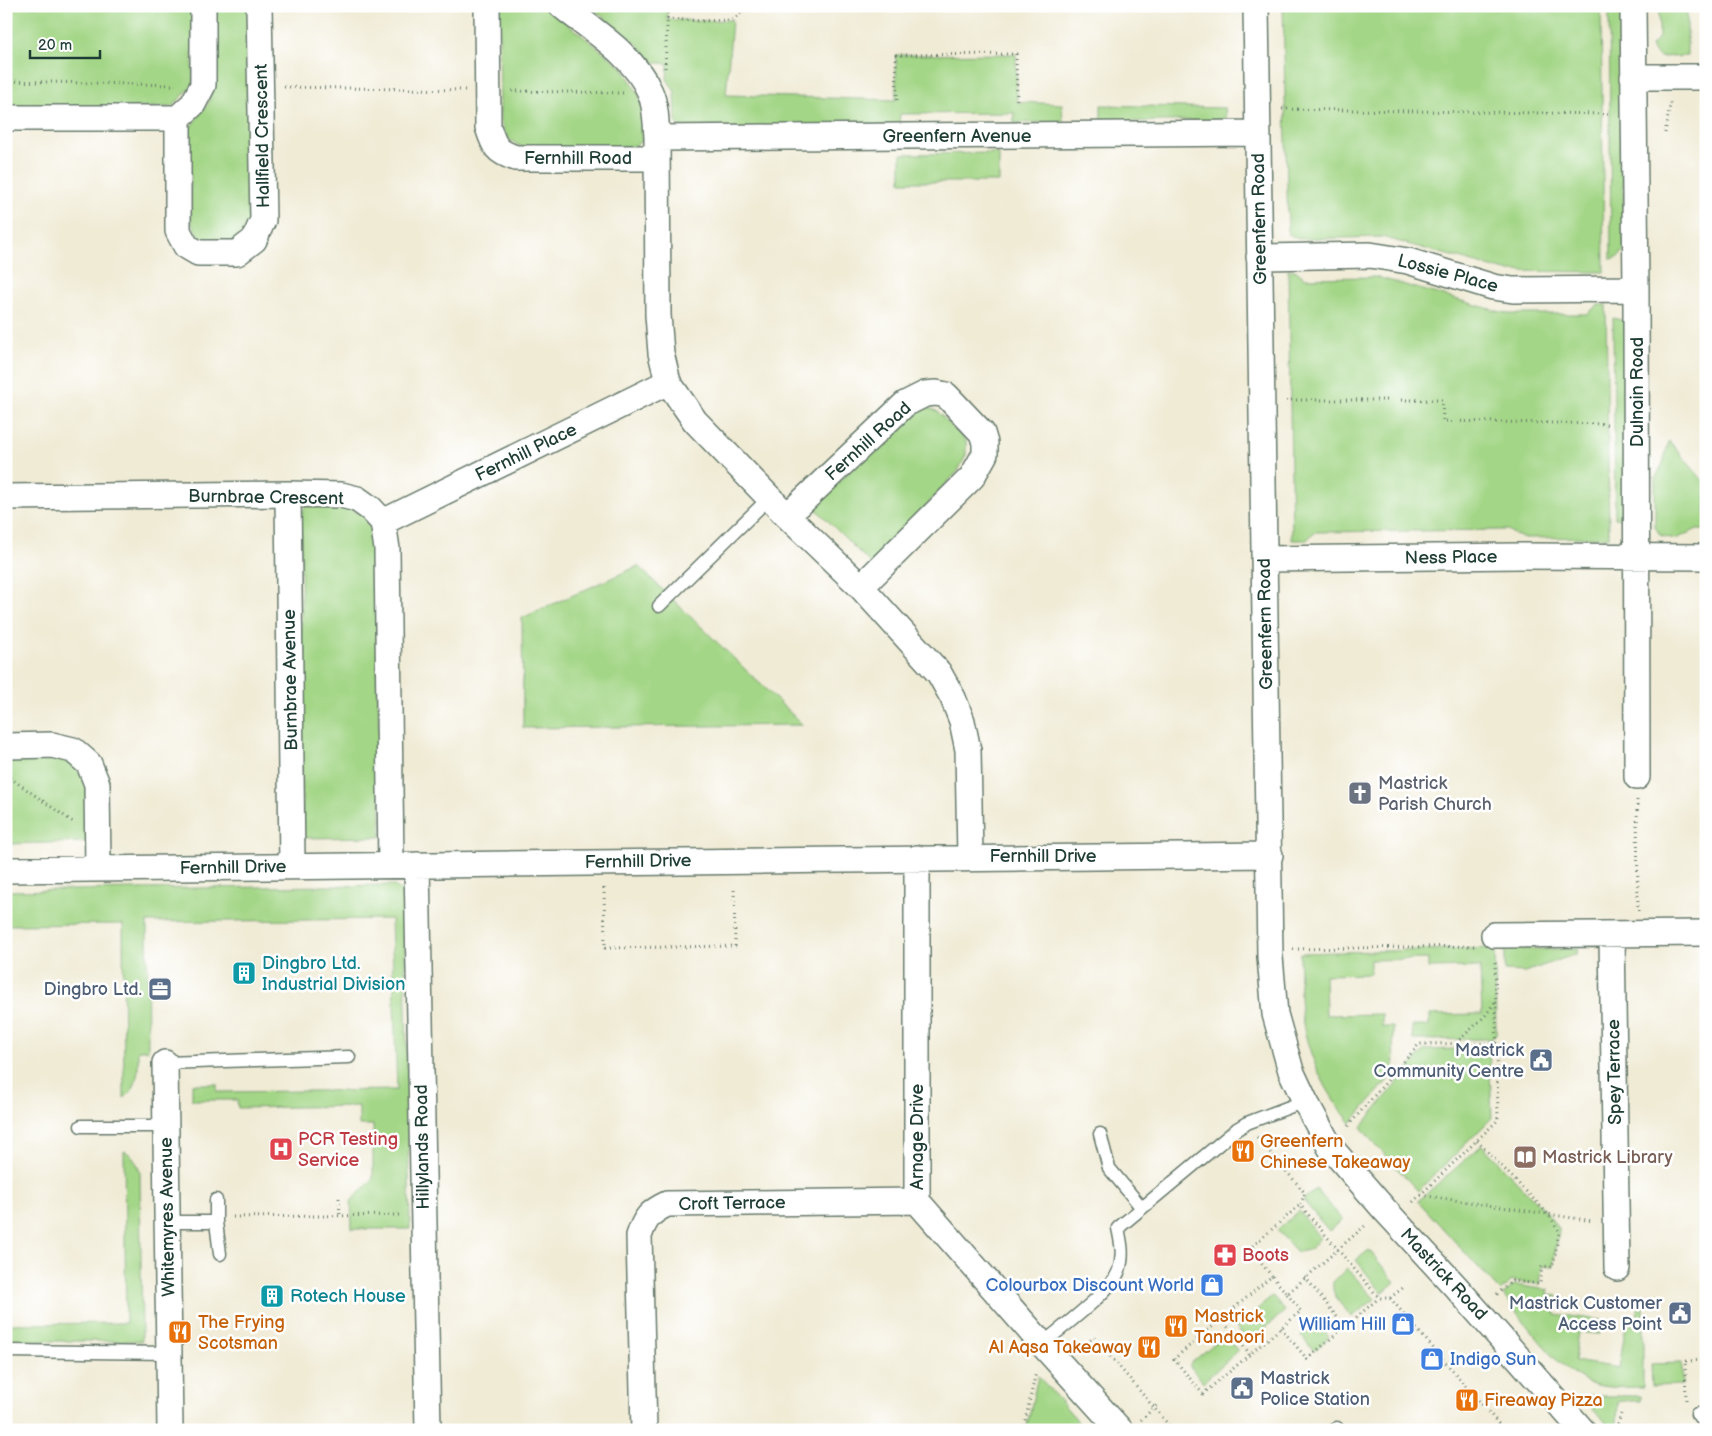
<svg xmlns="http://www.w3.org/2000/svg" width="1712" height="1436" viewBox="0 0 1712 1436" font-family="'Balsamiq Sans',sans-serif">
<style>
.green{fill:#a3d686;stroke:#618a5d}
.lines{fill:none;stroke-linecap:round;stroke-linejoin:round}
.lane-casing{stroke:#687a6c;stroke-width:15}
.street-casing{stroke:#687a6c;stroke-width:28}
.path{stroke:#687a6c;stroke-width:3;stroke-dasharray:1 4;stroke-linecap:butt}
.lane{stroke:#fff;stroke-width:12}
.street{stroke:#fff;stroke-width:25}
.labels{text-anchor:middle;stroke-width:5;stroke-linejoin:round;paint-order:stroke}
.street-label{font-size:18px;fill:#1f3d34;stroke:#fff}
.worship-label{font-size:18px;fill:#5b616d;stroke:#fff;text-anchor:start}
.culture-label{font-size:18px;fill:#0d838f;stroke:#fff;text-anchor:start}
.service-label{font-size:18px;fill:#4e5e75;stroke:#fff;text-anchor:end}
.health-label{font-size:18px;fill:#be3a42;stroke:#fff;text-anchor:start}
.food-label{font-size:18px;fill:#c56008;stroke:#fff;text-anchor:start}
.education-label{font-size:18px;fill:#785e54;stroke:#fff;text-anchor:start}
.shop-label{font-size:18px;fill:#366cbe;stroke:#fff;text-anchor:end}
</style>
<rect width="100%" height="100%" fill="#fff"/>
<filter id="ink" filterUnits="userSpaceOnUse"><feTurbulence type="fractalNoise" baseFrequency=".02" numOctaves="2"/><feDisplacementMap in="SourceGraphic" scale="10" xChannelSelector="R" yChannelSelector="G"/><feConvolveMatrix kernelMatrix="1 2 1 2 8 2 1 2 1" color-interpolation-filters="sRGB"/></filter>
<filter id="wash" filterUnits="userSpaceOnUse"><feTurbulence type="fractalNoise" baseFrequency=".0096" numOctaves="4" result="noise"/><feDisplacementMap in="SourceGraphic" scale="20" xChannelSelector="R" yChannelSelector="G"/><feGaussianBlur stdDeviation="1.12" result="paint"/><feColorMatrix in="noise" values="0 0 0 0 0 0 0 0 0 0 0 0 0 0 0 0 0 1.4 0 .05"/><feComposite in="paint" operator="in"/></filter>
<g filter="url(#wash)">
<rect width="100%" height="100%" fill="#f0ebd5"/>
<!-- green -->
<path class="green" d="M6,6H192L193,85L172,107L6,108Z
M213,6H251L253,219L245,235L231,245H214L200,238L191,222L190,127L208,104L214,82Z
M499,6H545L622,67L638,93L647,127L644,139L635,146L527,149C510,142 506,138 500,120Z
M589,6H668L667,19L699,21L732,20L726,95L896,100V55L1016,54L1017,102L1062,104L1063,122L1014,123V113L900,114L899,125L683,130L676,122L675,92L667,79L668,64L653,62L635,42Z
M1283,6H1601L1604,272L1506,271L1382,237L1298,239L1288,234Z
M1609,6H1621L1624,250L1619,257L1611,259Z
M1659,6H1687V56L1660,57L1654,53L1651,46L1659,37Z
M1101,105L1225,108L1226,120L1101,122Z
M999,153V182H901V154Z
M1288,270H1295L1305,278L1377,277L1508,314H1587L1598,305H1606L1609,537L1522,538L1507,530L1314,532L1307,540H1292Z
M1613,318L1625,321L1627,520L1615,518Z
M924,406L937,411L966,441V455L958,471L872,565L814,507L910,411Z
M1669,441L1706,484V530H1695L1676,539L1661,536L1655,527V479L1663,463Z
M338,503L364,516L375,533L381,837L302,838L301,514L306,505Z
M638,566L803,725L523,728L522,618Z
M52,754L69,760L79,771L87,784V842L6,844V755Z
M393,885L402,891L404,899L410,1229H352L351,1201L373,1179V1125H359V1106L238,1108L237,1100H192V1084H217V1092L397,1090L391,919L147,922L148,1050H138C138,1068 140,1087 124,1098L123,924L6,925V891Z
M1495,948L1496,1034L1491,1039L1413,1040L1412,1026H1429V1015L1482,1014L1480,967L1428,968V959L1370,960V974L1325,975L1326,1015L1382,1014V1027H1393L1394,1073L1351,1123C1324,1091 1306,1052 1301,1011C1299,992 1300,972 1300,953Z
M1505,949H1578L1576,954L1525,972L1505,971Z
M1489,1048L1492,1118L1418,1191L1372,1141L1361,1127L1424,1050Z
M1482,1145L1549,1215L1559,1231L1553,1267L1542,1266L1540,1284L1512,1281L1500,1291L1418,1201Z
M124,1151C134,1155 137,1163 140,1173L142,1341H6V1324L126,1323Z
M1316,1189L1343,1220L1329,1231L1303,1200Z
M1299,1211L1320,1238L1309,1250L1297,1252L1277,1230Z
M1369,1250L1395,1282L1382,1293L1356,1260Z
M1347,1268L1375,1299L1352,1317C1343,1306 1331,1297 1333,1282Z
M1514,1285L1549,1290L1548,1295L1558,1296L1555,1314L1601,1320L1599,1334L1578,1332L1574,1361L1619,1368L1626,1324L1636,1325L1640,1297H1643V1387C1625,1387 1606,1389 1589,1383C1559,1371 1523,1320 1503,1295Z
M1273,1296L1285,1311L1249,1342L1236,1327Z
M1318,1323L1329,1337L1314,1351L1301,1336Z
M1224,1335L1238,1351L1203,1382L1189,1365Z
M1682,1363V1385L1652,1386L1651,1364Z
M1038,1376L1086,1430H1026Z
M1587,1396H1641V1401H1618L1617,1422L1610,1426L1585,1402Z"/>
</g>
<g filter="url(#ink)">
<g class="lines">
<!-- lane casing -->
<g class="lane-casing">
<path id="lane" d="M659,606L769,498
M165,1063L349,1057
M81,1126H166
M1100,1134L1109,1168L1142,1208
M216,1200V1222L220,1254
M168,1222H216
M1042,1344C1060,1329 1113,1290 1119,1270C1124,1256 1121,1242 1118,1228L1237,1129L1247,1123L1305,1101
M6,1351L169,1353
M1697,1414L1706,1421
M1335,1430L1337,1428L1338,1430"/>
</g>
<!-- street casing -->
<g class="street-casing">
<path id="street" d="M487,6L488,127C494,146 496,152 516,158H657
M562,6C593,31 634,55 650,92C656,106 656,122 657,138L658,315L661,353L668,382L695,421L787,516L861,587L939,673L953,698L962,721L968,750L970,857
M1256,6L1270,957L1275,1014L1291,1071L1305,1101L1330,1147L1384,1209L1456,1287L1582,1430
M1633,6L1636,289L1637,777
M1633,77H1706
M6,118H178L193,104L203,85V6
M178,118V231L186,246L198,253H237L254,240L263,220L259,6
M657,138L1257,133
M1259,257L1370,255L1408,261L1493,287L1513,290L1636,289
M288,494L292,866
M6,497L288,494L341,495L357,499L371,509L383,522L387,549L391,865
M787,516L905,404L925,394L936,393L946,395L982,433L985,443V454L972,477L861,587
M383,522L668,382
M1264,559L1521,556L1706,557
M6,746L52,745L73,750L89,764L97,784L98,868
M917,858V1201L1042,1344L1120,1430
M417,865L428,1430
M6,870L1270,855
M1494,935L1706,933
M1612,935L1617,1268
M165,1063L170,1430
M644,1430L639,1236C645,1218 650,1212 667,1204L917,1201"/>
</g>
<!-- path -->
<path class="path" d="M667,19L699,21L732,20L751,6
M665,68L668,6
M6,81L176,85
M284,87L466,90
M512,91L623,93
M897,100L896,55L1016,54L1017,103
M1282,109L1610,114
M1665,133L1671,100
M1286,400H1442L1443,421L1610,424
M6,775L73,822
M1637,800L1638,911
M604,888L605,948L735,946L734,887
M1293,949L1474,946
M1456,1043L1485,1016L1495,1002
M1348,1126L1419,1044L1497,1043
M1257,1137L1305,1193L1300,1205L1379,1298H1390L1504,1430
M1477,1141L1549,1215L1559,1231L1553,1267L1542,1266L1540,1284L1512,1281L1495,1296
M1421,1195L1593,1221
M339,1198L340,1216
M1413,1202L1498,1120L1495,959
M233,1217L401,1215
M1272,1276L1249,1249L1300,1205
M1305,1277L1345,1327
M1287,1294L1301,1311L1203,1394L1174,1359L1272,1276L1287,1294L1367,1224
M1390,1298L1404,1287
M1221,1319L1250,1354
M1281,1328L1307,1359L1379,1298
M1079,1350L1094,1337L1173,1430
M1686,1400L1685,1361L1705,1360
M1141,1420L1159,1403
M1023,1430L1036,1372
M1610,1430L1618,1425L1621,1414"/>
<!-- lane -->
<use href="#lane" class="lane"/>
<!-- street -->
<use href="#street" class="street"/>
</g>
</g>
<!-- icons -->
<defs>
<g id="church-square" transform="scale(1.25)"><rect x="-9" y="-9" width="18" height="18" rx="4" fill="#6b7280" stroke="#fff"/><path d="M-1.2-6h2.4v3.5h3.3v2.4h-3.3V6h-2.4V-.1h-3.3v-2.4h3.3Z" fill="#fff"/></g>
<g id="building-square" transform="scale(1.25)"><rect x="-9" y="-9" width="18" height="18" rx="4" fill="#0f9aa8" stroke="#fff"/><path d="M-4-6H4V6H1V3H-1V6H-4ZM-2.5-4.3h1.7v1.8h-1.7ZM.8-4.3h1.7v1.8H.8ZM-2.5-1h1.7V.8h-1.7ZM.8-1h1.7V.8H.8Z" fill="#fff"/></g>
<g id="office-square" transform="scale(1.25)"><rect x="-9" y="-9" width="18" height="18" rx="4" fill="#5c6f8a" stroke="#fff"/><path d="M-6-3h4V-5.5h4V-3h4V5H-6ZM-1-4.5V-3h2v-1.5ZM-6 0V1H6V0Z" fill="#fff"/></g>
<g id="civic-square" transform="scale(1.25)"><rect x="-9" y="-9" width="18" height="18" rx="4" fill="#5c6f8a" stroke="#fff"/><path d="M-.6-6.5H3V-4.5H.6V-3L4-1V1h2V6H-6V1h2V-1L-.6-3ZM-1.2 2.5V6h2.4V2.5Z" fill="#fff"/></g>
<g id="hospital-square" transform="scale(1.25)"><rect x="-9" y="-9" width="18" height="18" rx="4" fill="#e0444e" stroke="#fff"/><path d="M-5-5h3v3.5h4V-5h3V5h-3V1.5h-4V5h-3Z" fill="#fff"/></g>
<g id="restaurant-square" transform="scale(1.25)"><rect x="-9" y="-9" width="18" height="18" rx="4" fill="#e8710a" stroke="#fff"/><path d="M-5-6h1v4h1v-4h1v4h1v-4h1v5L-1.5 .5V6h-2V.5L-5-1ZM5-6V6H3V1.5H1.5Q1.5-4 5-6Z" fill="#fff"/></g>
<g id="library-square" transform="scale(1.25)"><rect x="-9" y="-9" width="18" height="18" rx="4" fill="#8d6e63" stroke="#fff"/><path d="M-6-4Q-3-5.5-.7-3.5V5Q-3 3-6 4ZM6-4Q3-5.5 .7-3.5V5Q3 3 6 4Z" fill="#fff"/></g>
<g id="pharmacy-square" transform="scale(1.25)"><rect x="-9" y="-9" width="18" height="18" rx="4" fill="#e0444e" stroke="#fff"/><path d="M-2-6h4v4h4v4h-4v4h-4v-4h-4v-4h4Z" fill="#fff"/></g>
<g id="shop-square" transform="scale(1.25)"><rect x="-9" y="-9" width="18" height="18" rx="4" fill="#3f7fe0" stroke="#fff"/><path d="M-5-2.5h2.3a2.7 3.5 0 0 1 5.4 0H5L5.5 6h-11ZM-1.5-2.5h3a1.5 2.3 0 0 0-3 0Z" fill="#fff"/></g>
</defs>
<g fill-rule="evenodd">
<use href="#church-square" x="1360" y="793"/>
<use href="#building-square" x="244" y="973"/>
<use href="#office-square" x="160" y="989"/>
<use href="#civic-square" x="1541" y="1060"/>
<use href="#hospital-square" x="281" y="1149"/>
<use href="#restaurant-square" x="1243" y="1151"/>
<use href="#library-square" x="1525" y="1157"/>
<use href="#pharmacy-square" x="1225" y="1255"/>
<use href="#shop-square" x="1212" y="1285"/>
<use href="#building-square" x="272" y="1296"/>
<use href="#civic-square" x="1680" y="1313"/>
<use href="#shop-square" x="1403" y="1324"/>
<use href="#restaurant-square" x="1176" y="1326"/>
<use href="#restaurant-square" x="180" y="1332"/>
<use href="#restaurant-square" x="1149" y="1347"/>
<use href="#shop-square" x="1432" y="1359"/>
<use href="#civic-square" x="1242" y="1388"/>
<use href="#restaurant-square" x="1467" y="1400"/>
</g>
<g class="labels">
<!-- street labels -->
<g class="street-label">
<text transform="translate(262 136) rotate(-91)" y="6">Hallfield Crescent</text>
<text x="957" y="142">Greenfern Avenue</text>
<text x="578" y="164">Fernhill Road</text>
<text transform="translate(1259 219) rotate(-91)" y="6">Greenfern Road</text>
<text transform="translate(1448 273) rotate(15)" y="6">Lossie Place</text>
<text transform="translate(1637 392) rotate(-90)" y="6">Dulnain Road</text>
<text transform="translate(868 441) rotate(-42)" y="6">Fernhill Road</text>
<text transform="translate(526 452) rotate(-26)" y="6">Fernhill Place</text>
<text transform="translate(266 497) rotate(1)" y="6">Burnbrae Crescent</text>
<text transform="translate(1451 557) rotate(-1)" y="6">Ness Place</text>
<text transform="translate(1265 624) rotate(-91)" y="6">Greenfern Road</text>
<text transform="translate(290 680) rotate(-91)" y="6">Burnbrae Avenue</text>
<text x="1043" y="862">Fernhill Drive</text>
<text transform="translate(638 861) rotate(-1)" y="6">Fernhill Drive</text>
<text transform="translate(233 867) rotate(-1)" y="6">Fernhill Drive</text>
<text transform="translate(1614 1072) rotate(-91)" y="6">Spey Terrace</text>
<text transform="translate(917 1137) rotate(-90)" y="6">Arnage Drive</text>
<text transform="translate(422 1147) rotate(-91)" y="6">Hillylands Road</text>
<text transform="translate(732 1203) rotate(-1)" y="6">Croft Terrace</text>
<text transform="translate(167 1217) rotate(-91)" y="6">Whitemyres Avenue</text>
<text transform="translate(1444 1274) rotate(47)" y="6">Mastrick Road</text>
</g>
<!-- worship labels -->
<g class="worship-label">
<text x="1378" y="789">Mastrick<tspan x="1378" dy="21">Parish Church</tspan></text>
</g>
<!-- culture labels -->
<g class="culture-label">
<text x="262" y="969">Dingbro Ltd.<tspan x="262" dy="21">Industrial Division</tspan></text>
<text x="290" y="1302">Rotech House</text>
</g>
<!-- service labels -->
<g class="service-label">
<text x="142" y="995">Dingbro Ltd.</text>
<text x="1524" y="1056">Mastrick<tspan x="1524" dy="21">Community Centre</tspan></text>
<text x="1662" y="1309">Mastrick Customer<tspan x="1662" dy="21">Access Point</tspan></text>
<text x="1260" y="1384" text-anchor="start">Mastrick<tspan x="1260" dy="21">Police Station</tspan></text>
</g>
<!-- health labels -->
<g class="health-label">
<text x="298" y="1145">PCR Testing<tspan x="298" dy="21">Service</tspan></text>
<text x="1242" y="1261">Boots</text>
</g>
<!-- food labels -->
<g class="food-label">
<text x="1260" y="1147">Greenfern<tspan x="1260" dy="21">Chinese Takeaway</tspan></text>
<text x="1194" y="1322">Mastrick<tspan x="1194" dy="21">Tandoori</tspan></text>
<text x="198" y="1328">The Frying<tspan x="198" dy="21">Scotsman</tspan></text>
<text x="1132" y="1353" text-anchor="end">Al Aqsa Takeaway</text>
<text x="1484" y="1406">Fireaway Pizza</text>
</g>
<!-- education labels -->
<g class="education-label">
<text x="1542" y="1163">Mastrick Library</text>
</g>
<!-- shop labels -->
<g class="shop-label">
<text x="1194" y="1291">Colourbox Discount World</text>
<text x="1386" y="1330">William Hill</text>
<text x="1450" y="1365" text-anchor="start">Indigo Sun</text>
</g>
</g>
<!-- margin -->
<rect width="1712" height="1436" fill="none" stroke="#fff" stroke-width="25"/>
<!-- scale -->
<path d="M30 50v8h70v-8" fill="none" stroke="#1f3d34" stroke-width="2.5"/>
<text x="38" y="50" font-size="15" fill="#1f3d34" stroke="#ffffff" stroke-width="4" paint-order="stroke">20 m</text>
</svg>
